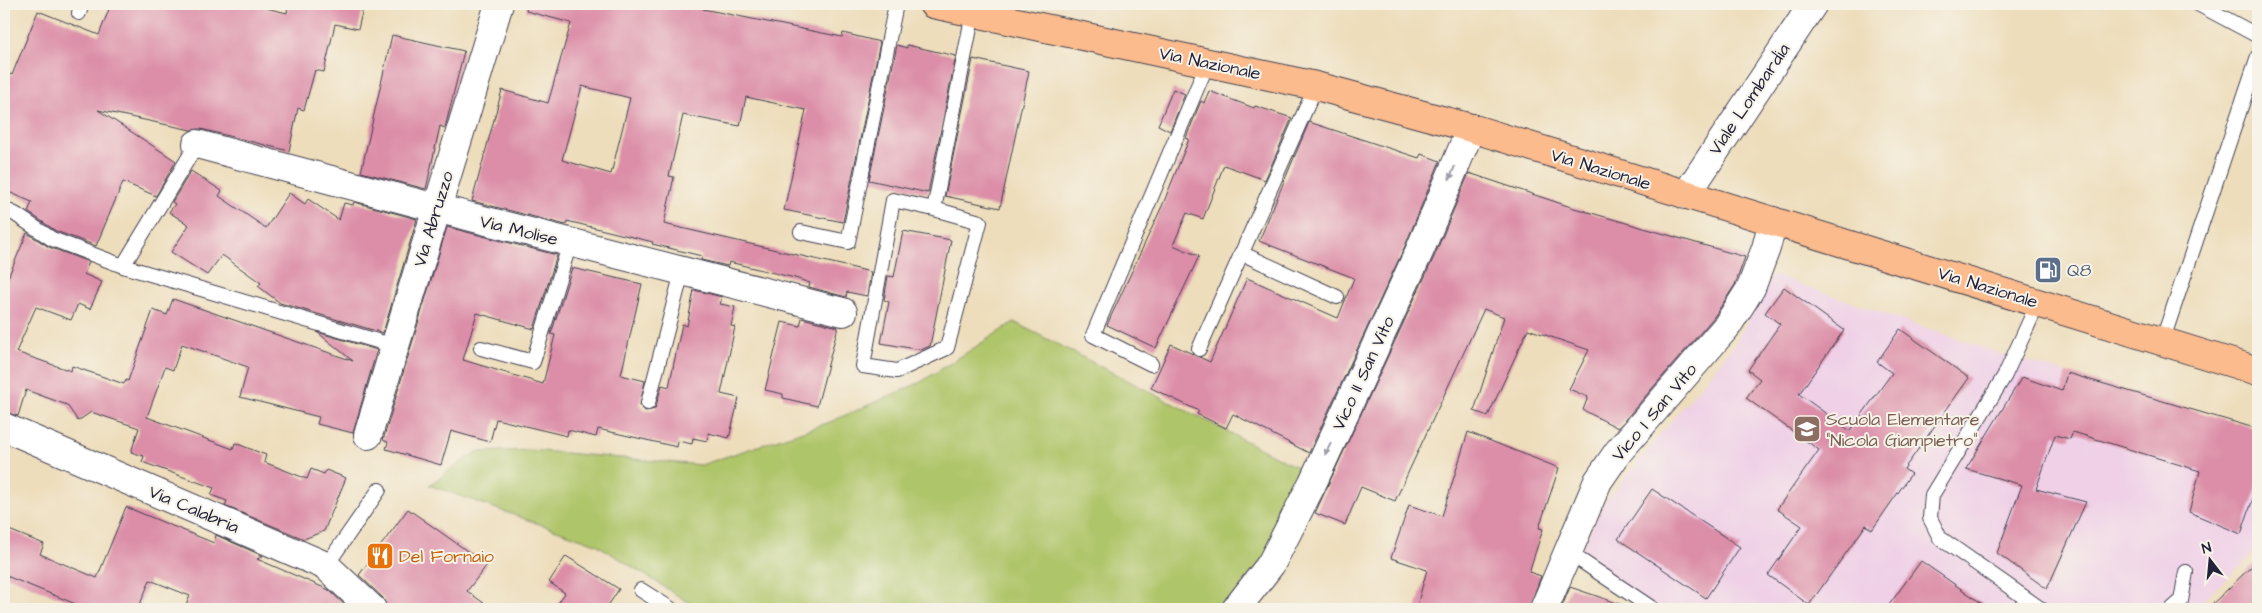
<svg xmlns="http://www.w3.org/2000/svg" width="2262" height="613" viewBox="0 0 2262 613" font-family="'Architects Daughter',sans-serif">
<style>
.built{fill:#efd0e7}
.green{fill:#afc569;stroke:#687452}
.building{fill:#dc8ea8;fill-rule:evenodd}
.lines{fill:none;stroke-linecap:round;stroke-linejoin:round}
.service-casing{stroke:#403e4e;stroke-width:16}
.minor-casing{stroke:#403e4e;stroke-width:30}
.primary-casing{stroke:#403e4e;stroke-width:30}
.service{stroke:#fff;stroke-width:14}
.minor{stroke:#fff;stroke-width:28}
.primary{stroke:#fbbb8d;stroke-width:28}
.oneway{fill:#9c9ca7}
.labels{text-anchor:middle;stroke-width:4;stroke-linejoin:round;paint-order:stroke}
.street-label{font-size:18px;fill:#22223b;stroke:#f7f3e8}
.service-label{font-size:18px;fill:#4e5e75;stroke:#f7f3e8;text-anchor:start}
.education-label{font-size:18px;fill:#785e54;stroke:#f7f3e8;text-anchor:start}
.food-label{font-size:18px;fill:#c56008;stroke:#f7f3e8;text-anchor:start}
</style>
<rect width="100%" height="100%" fill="#f7f3e8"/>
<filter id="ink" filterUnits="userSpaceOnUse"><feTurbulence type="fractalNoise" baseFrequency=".02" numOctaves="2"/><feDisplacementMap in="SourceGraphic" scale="10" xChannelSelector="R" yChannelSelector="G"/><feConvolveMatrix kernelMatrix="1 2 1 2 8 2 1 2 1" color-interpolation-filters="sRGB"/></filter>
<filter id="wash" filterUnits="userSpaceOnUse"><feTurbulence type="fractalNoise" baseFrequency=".0096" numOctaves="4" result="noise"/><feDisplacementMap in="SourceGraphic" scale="20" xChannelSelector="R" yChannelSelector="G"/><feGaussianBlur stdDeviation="1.12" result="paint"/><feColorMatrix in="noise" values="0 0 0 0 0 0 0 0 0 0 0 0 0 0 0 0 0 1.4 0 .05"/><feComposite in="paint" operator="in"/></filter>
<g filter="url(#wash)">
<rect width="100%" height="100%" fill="#edddbb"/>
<!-- built -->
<path class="built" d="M1773,275L2001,354L2258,429V546L2244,563L2193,609H1653L1579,554L1603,505L1734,345Z"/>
<!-- green -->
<path class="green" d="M1014,322L1308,473L1263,562L1224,609H699L596,544L429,485L476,452L530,450L701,465L830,422L921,382Z"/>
<g id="blocks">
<!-- building -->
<path class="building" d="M111,4H249L287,13L288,4H364L358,29L335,24L324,72L315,70L304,110L298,108L289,151L201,129L191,130L98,110L176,161L156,196L123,182L96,246L56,231L28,212L32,202L4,190V72L12,75L38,11L99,35Z
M527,4H704L703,9L842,37L843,33L880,42L843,222L784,210L806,110L746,97L740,126L683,115L669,176L674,177L664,224L871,272L867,296L847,292L846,297L809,287L810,283L795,278L729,262L728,266L701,260L702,256L652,244L653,242L567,221L566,225L472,201L502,90L548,103L571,23L526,11ZM582,86L630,98L611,174L562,160Z
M392,35L464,51L445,128L440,126L426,189L361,172Z
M897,45L907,48V45L956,56L928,193L869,180Z
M973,59L1029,71L1000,208L945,196Z
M1173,89L1185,94L1170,131L1158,125Z
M1209,91L1254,108L1255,106L1292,118L1265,180L1224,165L1203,219L1187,213L1173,245L1199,256L1156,348L1107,325L1163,204L1189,139L1186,138L1201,101L1204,103Z
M1309,122L1419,158L1421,154L1440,161L1405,246L1309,453L1233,414L1226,428L1197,414L1199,411L1151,388L1171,344L1210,362L1247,278L1338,318L1354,278L1259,241Z
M191,171L222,191L219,196L266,228L289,193L305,204L308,199L339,220L344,203L353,205L354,202L417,219L383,333L280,303L258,286L261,283L222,255L207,275L171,252L189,225L169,212L175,204L172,202Z
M1469,173L1574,208L1745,257L1735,285L1714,317L1618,428L1583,410L1588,397L1569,389L1589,350L1528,329L1488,416L1474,411L1504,317L1484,309L1395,501L1361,487L1345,525L1315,513L1433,259Z
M447,227L557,255L534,329L477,313L463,360L543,384L555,335L551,334L572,268L642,284L621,375L645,381L640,405L645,411L655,409L662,385L669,387L682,324L687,326L694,290L722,297L720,304L735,307L731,326L735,327L721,394L739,398L729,438L708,433L707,441L693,438L692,444L678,441L677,447L598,429L596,437L568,430L567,436L496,419L490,442L451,431L441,465L386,449L388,442L383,440Z
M903,231L951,240L930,346L921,350L881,343L889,302L884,300L888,276L894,277Z
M27,233L49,247L89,262L84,274L102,282L90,309L78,304L71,320L36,307L16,352L71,371L72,366L124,384L126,380L128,381L153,310L167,315L173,299L353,361L317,332L377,350L353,433L317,424L319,417L240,397L248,367L182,344L173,370L165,367L147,417L233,449L235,443L266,455L264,462L307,479L311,469L324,474L326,470L346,478L324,531L304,539L225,506L227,501L211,495L214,488L142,462L144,456L131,452L139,428L91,412L78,421L67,405L26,390L18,416L4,412V287Z
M1784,287L1844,330L1799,394L1850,431L1892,373L1877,362L1900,329L1969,378L1904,469L1911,474L1872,530L1866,525L1809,605L1768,575L1802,526L1777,509L1819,450L1746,398L1760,379L1748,370L1780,324L1765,313Z
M802,318L838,327L817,406L783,398V394L765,390L782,322L800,326Z
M2067,373L2258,429V484L2241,534L2189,512L2200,471L2073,432L2070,439L2055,435L2036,489L2086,502L2047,589L1997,553L2022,485L1966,469L2022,377L2062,391Z
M1468,432L1559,468L1539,528L1543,529L1529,572L1541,576L1529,609H1416L1427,570L1391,558L1409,505L1442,516Z
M1652,489L1740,547L1706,598L1618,539Z
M126,507L214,543L216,535L263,556L257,559L329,590L349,609H184L190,596L150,580L138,609H88L4,575V528L44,544L40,554L97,578Z
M408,509L487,565L467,591L492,609H387L383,598L359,575Z
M566,556L619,589L606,609H554L565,593L549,582Z
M2258,560V609H2207L2228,589Z
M1921,561L1990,609H1886Z
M1570,587L1626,606L1625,609H1561Z"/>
</g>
</g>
<g filter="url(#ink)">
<use href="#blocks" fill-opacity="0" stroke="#403e4e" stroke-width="1"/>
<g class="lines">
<!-- service casing -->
<g class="service-casing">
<path id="service" d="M2198,4L2258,36
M79,13L82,4
M4,209L15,214L52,239L123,266L197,144
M934,209L893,200L863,366L897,371L947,348L980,222L934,209L973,13
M801,232L848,242L896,4
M1241,253L1337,297
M123,266L394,346
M2038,303L2005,375L1932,495L1930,518L1940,538L2041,609
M2162,342L2258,56
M481,348L533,362L570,243
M1199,349L1316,86
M1151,364L1093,335L1208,62
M648,403L682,272
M1568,552L1653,609
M326,566L379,490
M641,590L671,609
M2172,609L2181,601L2186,572"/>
</g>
<!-- minor casing -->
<g class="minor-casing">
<path id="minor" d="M197,144L436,208L843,312
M1686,195L1813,4
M4,427L326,566L372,609
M368,435L499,4
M1236,609L1271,564L1312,484L1419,252L1471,128
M1544,609L1598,481L1618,452L1727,326L1751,288L1766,248L1773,221"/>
</g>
<!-- primary casing -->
<g class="primary-casing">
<path id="primary" d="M933,4L1316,86L1471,128L2258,371"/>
</g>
<!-- service -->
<use href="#service" class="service"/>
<!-- minor -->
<use href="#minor" class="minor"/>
<!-- primary -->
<use href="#primary" class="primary"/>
</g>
<!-- one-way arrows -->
<defs><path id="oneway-solid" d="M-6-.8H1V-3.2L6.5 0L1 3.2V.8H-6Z" transform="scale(1.25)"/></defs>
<g class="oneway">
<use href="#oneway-solid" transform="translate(1452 173) rotate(113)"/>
<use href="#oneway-solid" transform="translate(1328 449) rotate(115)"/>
</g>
</g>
<!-- icons -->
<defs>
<g id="fuel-square" transform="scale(1.4375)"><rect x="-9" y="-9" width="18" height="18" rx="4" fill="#5c6f8a" stroke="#f7f3e8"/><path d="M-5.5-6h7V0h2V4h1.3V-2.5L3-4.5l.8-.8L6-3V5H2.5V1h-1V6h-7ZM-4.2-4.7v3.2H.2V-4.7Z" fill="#fff"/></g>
<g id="school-square" transform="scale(1.4375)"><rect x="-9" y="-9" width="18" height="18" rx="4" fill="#8d6e63" stroke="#f7f3e8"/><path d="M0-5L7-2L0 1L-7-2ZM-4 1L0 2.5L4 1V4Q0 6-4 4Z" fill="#fff"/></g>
<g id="restaurant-square" transform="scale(1.4375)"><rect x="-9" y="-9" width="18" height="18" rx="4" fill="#e8710a" stroke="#f7f3e8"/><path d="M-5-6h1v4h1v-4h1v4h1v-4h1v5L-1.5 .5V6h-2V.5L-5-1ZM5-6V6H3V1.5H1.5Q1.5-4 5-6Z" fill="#fff"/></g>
</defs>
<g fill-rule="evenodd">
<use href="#fuel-square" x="2048" y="270"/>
<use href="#school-square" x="1807" y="429"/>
<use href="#restaurant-square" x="380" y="556"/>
</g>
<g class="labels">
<!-- street labels -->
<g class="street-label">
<text transform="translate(1210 63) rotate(12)" y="6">Via Nazionale</text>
<text transform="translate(1749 99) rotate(-56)" y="6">Viale Lombardia</text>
<text transform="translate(1601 169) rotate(17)" y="6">Via Nazionale</text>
<text transform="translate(433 219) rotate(-73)" y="6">Via Abruzzo</text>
<text transform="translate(519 230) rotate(14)" y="6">Via Molise</text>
<text transform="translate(1988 287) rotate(17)" y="6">Via Nazionale</text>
<text transform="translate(1363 373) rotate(-65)" y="6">Vico II San Vito</text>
<text transform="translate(1654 412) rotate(-50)" y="6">Vico I San Vito</text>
<text transform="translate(194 509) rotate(23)" y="6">Via Calabria</text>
</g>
<!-- service labels -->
<g class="service-label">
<text x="2067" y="276">Q8</text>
</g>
<!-- education labels -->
<g class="education-label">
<text x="1826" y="425">Scuola Elementare<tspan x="1826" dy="21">"Nicola Giampietro"</tspan></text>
</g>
<!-- food labels -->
<g class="food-label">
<text x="399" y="562">Del Fornaio</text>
</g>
</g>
<!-- margin -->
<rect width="2262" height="613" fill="none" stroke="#f7f3e8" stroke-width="20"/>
<!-- north arrow -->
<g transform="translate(2210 560) rotate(344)" stroke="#f7f3e8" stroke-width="4" paint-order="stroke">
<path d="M0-4L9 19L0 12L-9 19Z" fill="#22223b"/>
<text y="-8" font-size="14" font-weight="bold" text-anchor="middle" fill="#22223b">N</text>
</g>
</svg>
